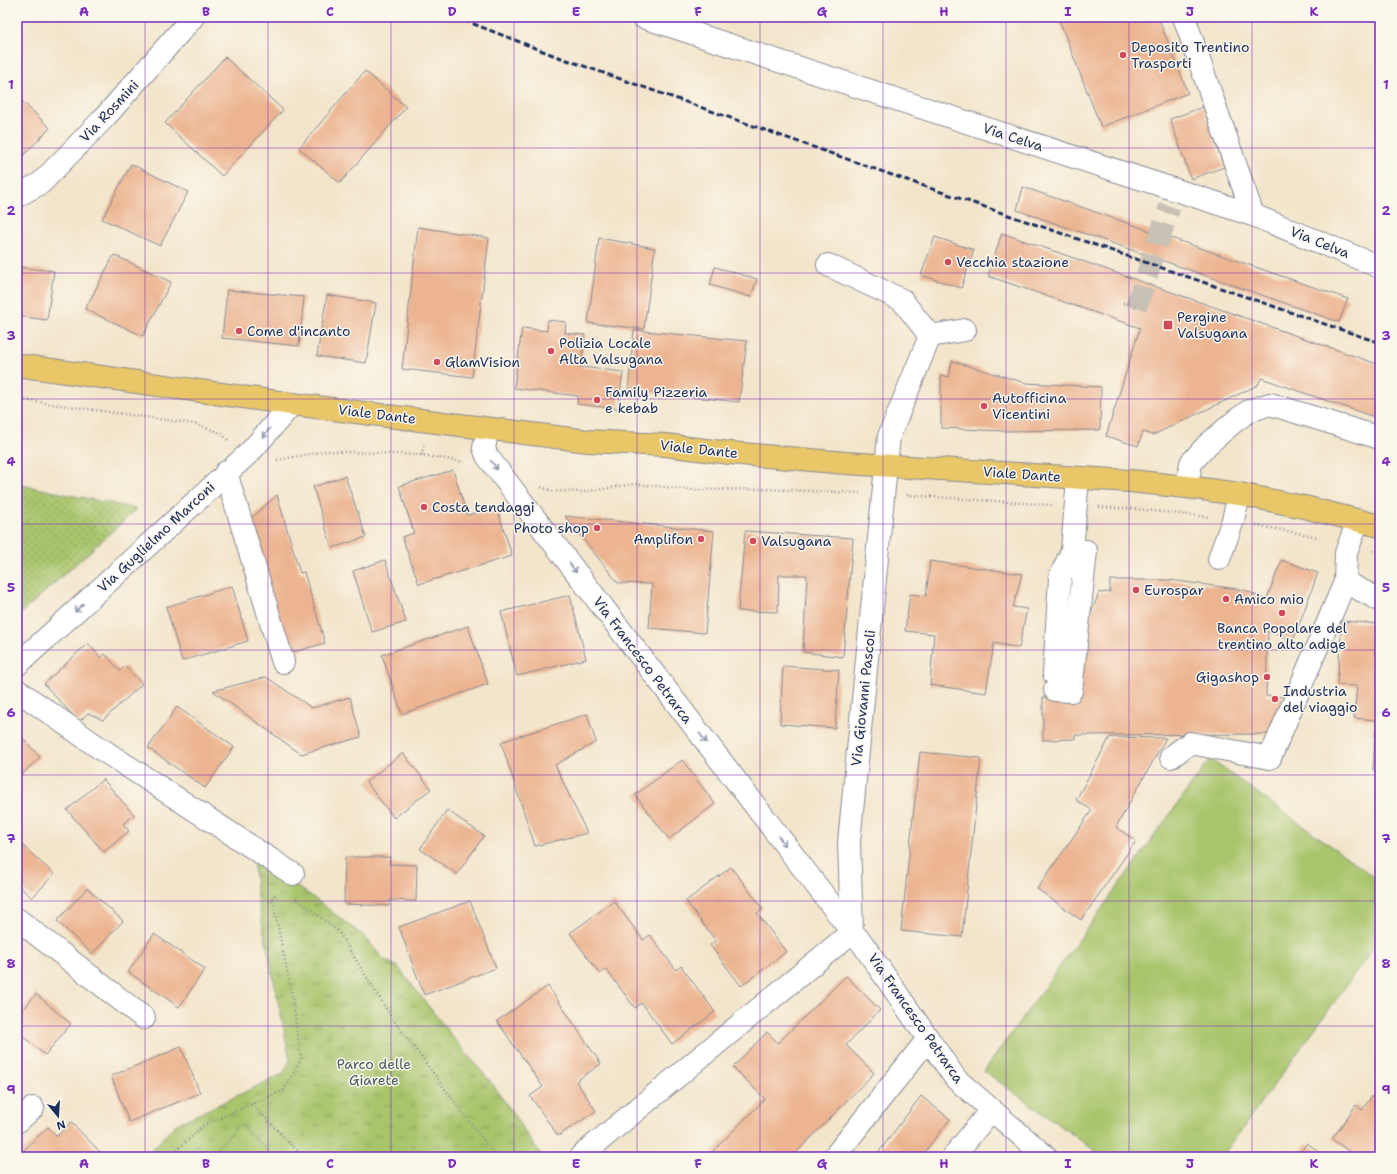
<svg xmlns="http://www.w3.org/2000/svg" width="1397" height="1174" viewBox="0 0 1397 1174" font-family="'Shantell Sans',sans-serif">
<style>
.grass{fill:url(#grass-dots);stroke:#627a65}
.park{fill:url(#park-tufts);stroke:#627a65}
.pitch{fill:#a9c56c;stroke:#627a65}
.building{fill:#ecb490}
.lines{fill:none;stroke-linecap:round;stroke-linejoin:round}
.minor-tunnel{stroke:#c8c1b5;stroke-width:22;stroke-dasharray:22 11;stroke-linecap:butt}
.minor-casing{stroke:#878a94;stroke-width:24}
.major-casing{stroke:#878a94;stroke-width:24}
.path{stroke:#878a94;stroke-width:2.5;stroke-dasharray:1 3;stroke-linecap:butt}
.minor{stroke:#fff;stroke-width:22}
.major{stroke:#e9c769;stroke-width:22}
.rail{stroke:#1b2f5e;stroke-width:3;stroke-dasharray:6 3;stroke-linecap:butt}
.oneway{stroke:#8d97ae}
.grid{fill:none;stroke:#7b2cbf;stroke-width:1;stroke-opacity:0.55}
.poi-dot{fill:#d1495b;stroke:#fbf7ec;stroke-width:1.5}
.labels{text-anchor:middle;stroke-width:3;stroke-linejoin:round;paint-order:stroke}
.poi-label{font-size:14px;fill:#1b2f5e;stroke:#fbf7ec;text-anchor:start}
.street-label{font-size:14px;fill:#1b2f5e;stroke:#fbf7ec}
.park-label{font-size:14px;fill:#465c62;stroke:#fbf7ec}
.neatline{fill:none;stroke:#7b2cbf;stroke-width:1.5}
.grid-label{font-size:13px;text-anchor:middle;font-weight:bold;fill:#7b2cbf}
</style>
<defs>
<pattern id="grass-dots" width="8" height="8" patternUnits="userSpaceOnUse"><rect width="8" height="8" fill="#a9c56c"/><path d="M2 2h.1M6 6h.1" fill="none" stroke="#89a05c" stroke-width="1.8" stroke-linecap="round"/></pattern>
<pattern id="park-tufts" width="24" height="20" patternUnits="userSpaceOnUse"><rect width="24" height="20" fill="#a9c56c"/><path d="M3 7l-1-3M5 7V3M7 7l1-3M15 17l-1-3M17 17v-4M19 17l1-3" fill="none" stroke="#89a05c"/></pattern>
</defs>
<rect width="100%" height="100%" fill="#fbf7ec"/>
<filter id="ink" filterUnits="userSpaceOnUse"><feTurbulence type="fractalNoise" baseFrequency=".025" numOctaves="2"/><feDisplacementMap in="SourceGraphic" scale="8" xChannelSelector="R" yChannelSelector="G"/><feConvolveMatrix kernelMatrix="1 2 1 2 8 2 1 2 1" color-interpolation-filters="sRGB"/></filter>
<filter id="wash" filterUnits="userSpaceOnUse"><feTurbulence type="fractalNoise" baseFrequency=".012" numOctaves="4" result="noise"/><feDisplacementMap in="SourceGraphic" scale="16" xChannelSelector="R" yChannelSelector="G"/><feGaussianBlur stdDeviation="0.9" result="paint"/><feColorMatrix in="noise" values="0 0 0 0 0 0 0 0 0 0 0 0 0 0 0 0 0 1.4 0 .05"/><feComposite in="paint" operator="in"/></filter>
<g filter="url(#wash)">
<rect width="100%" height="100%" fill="#f3e5cb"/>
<!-- grass -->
<path class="grass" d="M17,484L137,509L17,617Z"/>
<!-- park -->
<path class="park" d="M253,859L310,895L366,938L383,959L398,967L455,1040L494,1086L542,1157H145L175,1125L283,1074L290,1060L257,897Z"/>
<!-- pitch -->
<path class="pitch" d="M1210,759L1380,881V939L1222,1157H1104L984,1071Z
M239,1124L275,1157H209Z"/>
<g id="blocks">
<!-- building -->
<path class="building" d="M1058,17H1158L1188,93L1101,127Z
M225,57L283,110L222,176L165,123Z
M365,71L406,107L340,183L299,148Z
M17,96L50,128L17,162Z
M1203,107L1224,167L1191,179L1170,119Z
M131,164L188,192L160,246L102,219Z
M1023,187L1348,299L1339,322L1017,210Z
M418,227L489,238L472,377L402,369Z
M1002,233L1380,365V419L1261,378L1258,385L1153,435L1143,432L1138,446L1106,436L1140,328L988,276Z
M935,237L974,250L961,288L921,275Z
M599,238L655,248L644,329L588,323Z
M114,255L171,282L143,336L85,309Z
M17,267L54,271L47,320L17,316Z
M715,267L757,279L751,297L710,285Z
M227,290L304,297L299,346L222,338Z
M327,295L376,303L366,363L317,356Z
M548,320L566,322L565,333L585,335L581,367L623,372L618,409L577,404L578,396L514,388L522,328L547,331Z
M634,330L747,341L739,402L628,390Z
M952,361L1026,383L1101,387L1100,430L1003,431L941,428V375L949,377Z
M453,470L467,515L497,508L512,556L419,584L402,537L414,533L399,486Z
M345,476L366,537L332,548L313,487Z
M277,495L300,573L304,572L325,643L287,654L248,521Z
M565,516L714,531L705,633L649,628L652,584L618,583Z
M745,531L853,538L843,657L803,652L807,575H779L778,612L738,611Z
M385,560L406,622L372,632L353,571Z
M1282,560L1318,573L1293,641L1268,631L1266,696L1285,697L1270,734L1075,735V739L1043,740V697H1081L1080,641L1099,593L1110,592V580H1169L1245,590L1266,600Z
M930,561L1022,574L1013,607L1027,609L1019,648L994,643L986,693L930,685L934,634L905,631L910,594L926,596Z
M232,586L248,641L182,661L166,607Z
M570,595L586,659L517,676L501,612Z
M1342,621L1380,624V771L1373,770L1376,720L1354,718L1357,686L1337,685Z
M468,626L488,684L402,714L382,655Z
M88,643L101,658L105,654L120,671L125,666L142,684L103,720L88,713L79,722L44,684Z
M783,666L839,670L835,728L780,724Z
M266,677L312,708L350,697L361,737L301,754L213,691Z
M177,707L234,747L205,788L148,748Z
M587,714L596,742L555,765L587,833L535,846L501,742Z
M17,732L40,757L17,779Z
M1110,737L1166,738L1116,827L1136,841L1081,920L1037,889L1092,810L1076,800Z
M920,752L981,758L962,937L901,931Z
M403,753L431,789L394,818L366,782Z
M682,760L715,804L669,839L635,795Z
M103,779L134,815L123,824L129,831L104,852L67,810Z
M447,810L484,836L457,874L420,849Z
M20,843L54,874L32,898L17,884V846Z
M345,857H390L389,864L417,865L416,901L389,900V906L344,904Z
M731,867L763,909L757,913L786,952L741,986L710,945L716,941L686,901Z
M87,888L123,921L92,954L57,921Z
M470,901L496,968L424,995L399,927Z
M614,901L643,940L650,935L676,970L681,966L715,1012L672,1044L642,1003L635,1008L606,969L600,974L570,933Z
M154,934L205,969L179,1007L128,972Z
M846,976L880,1010L846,1045L874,1073L792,1157H717L712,1152L765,1099L733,1067L767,1032L778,1043Z
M548,986L601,1064L576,1081L596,1111L558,1136L530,1096L543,1087L497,1021Z
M36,994L71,1024L45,1055L17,1031V1017Z
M181,1047L200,1093L129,1122L111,1076Z
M921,1096L950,1119L921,1157H875Z
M1372,1096L1380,1102V1157H1357L1332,1139L1356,1105L1362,1110Z
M71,1122L101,1153L96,1157H17L48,1127L57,1136Z
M1307,1143L1326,1157H1297Z"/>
</g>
</g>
<g filter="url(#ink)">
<use href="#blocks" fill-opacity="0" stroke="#878a94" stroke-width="1"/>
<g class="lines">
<!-- minor-tunnel -->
<path class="minor-tunnel" d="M1136,307L1170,206"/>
<!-- minor casing -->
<g class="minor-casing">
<path id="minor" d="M643,17L1253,215L1380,267
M1184,17L1253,215
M17,196L41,183L105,117L193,17
M828,265L902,300L930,336
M488,429L484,448L487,456L500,473L852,932L862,943L956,1079L1046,1157
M226,472L283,662
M1187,487L1191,463L1207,445L1235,421L1249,411L1270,404L1380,438
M1219,559L1233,520L1239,494
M1345,582L1380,600
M17,665L250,452L292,404
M1054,674L1060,577L1072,551
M17,690L98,747L293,874
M1055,690L1071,691L1086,551H1072L1078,478
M1171,757L1190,743L1270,758L1345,582L1346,553L1358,520
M17,919L144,1018
M852,932L849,842L889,436L930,336L965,330
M17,1122L33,1108
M582,1155L852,932
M834,1157L928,1039
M953,1157L991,1110"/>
</g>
<!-- major casing -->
<g class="major-casing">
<path id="major" d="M17,365L292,404L588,441L665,445L730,453L846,463L1130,481L1187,487L1239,494L1304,507L1380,526"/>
</g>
<!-- path -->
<path class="path" d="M1123,303L1136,307
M17,399L195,424L221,433L228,440
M422,455L424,443
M277,460L327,451L422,455L464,462
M541,487L553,491L584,492L635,484L694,490L764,489L860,493
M907,495L1052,505
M1099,507L1136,509L1209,517
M1256,525L1318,537
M1373,551L1380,553
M296,898L338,931L392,1018L496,1157
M252,1104L303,1157
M172,1157L173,1154L204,1125L284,1090L301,1060L292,996L272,897L277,893"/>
<!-- minor -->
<use href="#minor" class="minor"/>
<!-- major -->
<use href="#major" class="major"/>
<!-- rail -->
<path class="rail" d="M456,17L553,55L889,174L1380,343"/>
</g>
<!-- one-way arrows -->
<defs><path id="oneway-shaft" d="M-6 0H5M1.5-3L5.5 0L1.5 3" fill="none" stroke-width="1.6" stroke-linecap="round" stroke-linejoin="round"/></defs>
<g class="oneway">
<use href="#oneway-shaft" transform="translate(266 433) rotate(131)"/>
<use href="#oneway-shaft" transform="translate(494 465) rotate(54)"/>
<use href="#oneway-shaft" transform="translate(573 568) rotate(53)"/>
<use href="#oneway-shaft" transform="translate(79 608) rotate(137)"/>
<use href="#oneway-shaft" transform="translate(703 738) rotate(53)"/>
<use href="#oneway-shaft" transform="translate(782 841) rotate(53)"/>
</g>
</g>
<!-- grid -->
<path class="grid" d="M145,17V1157M268,17V1157M391,17V1157M514,17V1157M637,17V1157M760,17V1157M883,17V1157M1006,17V1157M1129,17V1157M1252,17V1157M17,148H1380M17,273H1380M17,399H1380M17,524H1380M17,650H1380M17,775H1380M17,901H1380M17,1026H1380"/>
<!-- markers -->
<g class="poi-dot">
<circle cx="1123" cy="55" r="4"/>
<circle cx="948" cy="262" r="4"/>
<rect x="1163" y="320" width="10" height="10" rx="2"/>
<circle cx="239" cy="331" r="4"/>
<circle cx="551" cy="351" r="4"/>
<circle cx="437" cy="362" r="4"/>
<circle cx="597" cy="400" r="4"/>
<circle cx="984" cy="406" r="4"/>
<circle cx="424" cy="507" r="4"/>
<circle cx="597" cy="528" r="4"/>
<circle cx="701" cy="539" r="4"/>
<circle cx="753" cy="541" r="4"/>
<circle cx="1136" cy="590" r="4"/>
<circle cx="1226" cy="599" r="4"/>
<circle cx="1282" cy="613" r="4"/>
<circle cx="1267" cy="677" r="4"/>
<circle cx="1275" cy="699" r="4"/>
</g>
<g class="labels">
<!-- poi labels -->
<g class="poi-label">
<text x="1131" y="52">Deposito Trentino<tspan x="1131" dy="16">Trasporti</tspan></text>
<text x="956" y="267">Vecchia stazione</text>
<text x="1177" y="322">Pergine<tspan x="1177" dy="16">Valsugana</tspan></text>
<text x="247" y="336">Come d'incanto</text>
<text x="559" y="348">Polizia Locale<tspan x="559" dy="16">Alta Valsugana</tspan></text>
<text x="445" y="367">GlamVision</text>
<text x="605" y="397">Family Pizzeria<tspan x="605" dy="16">e kebab</tspan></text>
<text x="992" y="403">Autofficina<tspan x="992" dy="16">Vicentini</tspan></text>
<text x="432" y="512">Costa tendaggi</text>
<text x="589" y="533" text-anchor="end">Photo shop</text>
<text x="693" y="544" text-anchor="end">Amplifon</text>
<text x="761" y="546">Valsugana</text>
<text x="1144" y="595">Eurospar</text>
<text x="1234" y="604">Amico mio</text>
<text x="1282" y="633" text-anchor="middle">Banca Popolare del<tspan x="1282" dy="16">trentino alto adige</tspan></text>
<text x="1259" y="682" text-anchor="end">Gigashop</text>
<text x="1283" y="696">Industria<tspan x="1283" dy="16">del viaggio</tspan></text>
</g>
<!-- street labels -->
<g class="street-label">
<text transform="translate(109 111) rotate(-47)" y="5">Via Rosmini</text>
<text transform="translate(1013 137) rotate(18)" y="5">Via Celva</text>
<text transform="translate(1320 242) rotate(22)" y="5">Via Celva</text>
<text transform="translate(377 414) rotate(7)" y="5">Viale Dante</text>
<text transform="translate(699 449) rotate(6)" y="5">Viale Dante</text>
<text transform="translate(1022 474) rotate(4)" y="5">Viale Dante</text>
<text transform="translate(156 537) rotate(-43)" y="5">Via Guglielmo Marconi</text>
<text transform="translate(643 660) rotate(53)" y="5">Via Francesco Petrarca</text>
<text transform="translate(863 698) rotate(-84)" y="5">Via Giovanni Pascoli</text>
<text transform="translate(916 1018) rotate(55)" y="5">Via Francesco Petrarca</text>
</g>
<!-- park labels -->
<g class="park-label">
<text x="374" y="1069">Parco delle<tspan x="374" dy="16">Giarete</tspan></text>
</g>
</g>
<!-- margin -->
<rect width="1397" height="1174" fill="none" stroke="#fbf7ec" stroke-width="44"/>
<!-- north arrow -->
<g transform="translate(58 1116) rotate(162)" stroke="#fbf7ec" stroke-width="3" paint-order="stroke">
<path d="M0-3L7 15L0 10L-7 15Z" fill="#1b2f5e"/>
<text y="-6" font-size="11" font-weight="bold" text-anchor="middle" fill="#1b2f5e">N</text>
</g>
<rect x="22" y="22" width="1353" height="1130" class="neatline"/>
<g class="grid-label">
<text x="84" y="16">A</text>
<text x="206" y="16">B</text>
<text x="330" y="16">C</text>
<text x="452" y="16">D</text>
<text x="576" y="16">E</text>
<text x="698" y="16">F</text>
<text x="822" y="16">G</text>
<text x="944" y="16">H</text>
<text x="1068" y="16">I</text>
<text x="1190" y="16">J</text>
<text x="1314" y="16">K</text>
<text x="11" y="89">1</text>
<text x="1386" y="89">1</text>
<text x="11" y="215">2</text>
<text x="1386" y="215">2</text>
<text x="11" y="340">3</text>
<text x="1386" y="340">3</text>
<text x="11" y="466">4</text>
<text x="1386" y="466">4</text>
<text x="11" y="592">5</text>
<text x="1386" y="592">5</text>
<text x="11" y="717">6</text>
<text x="1386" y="717">6</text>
<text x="11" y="843">7</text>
<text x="1386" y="843">7</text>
<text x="11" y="968">8</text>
<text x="1386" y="968">8</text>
<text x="11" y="1094">9</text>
<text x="1386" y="1094">9</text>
<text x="84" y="1168">A</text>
<text x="206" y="1168">B</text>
<text x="330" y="1168">C</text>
<text x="452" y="1168">D</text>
<text x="576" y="1168">E</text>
<text x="698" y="1168">F</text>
<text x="822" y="1168">G</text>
<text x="944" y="1168">H</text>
<text x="1068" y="1168">I</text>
<text x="1190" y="1168">J</text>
<text x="1314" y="1168">K</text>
</g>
</svg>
